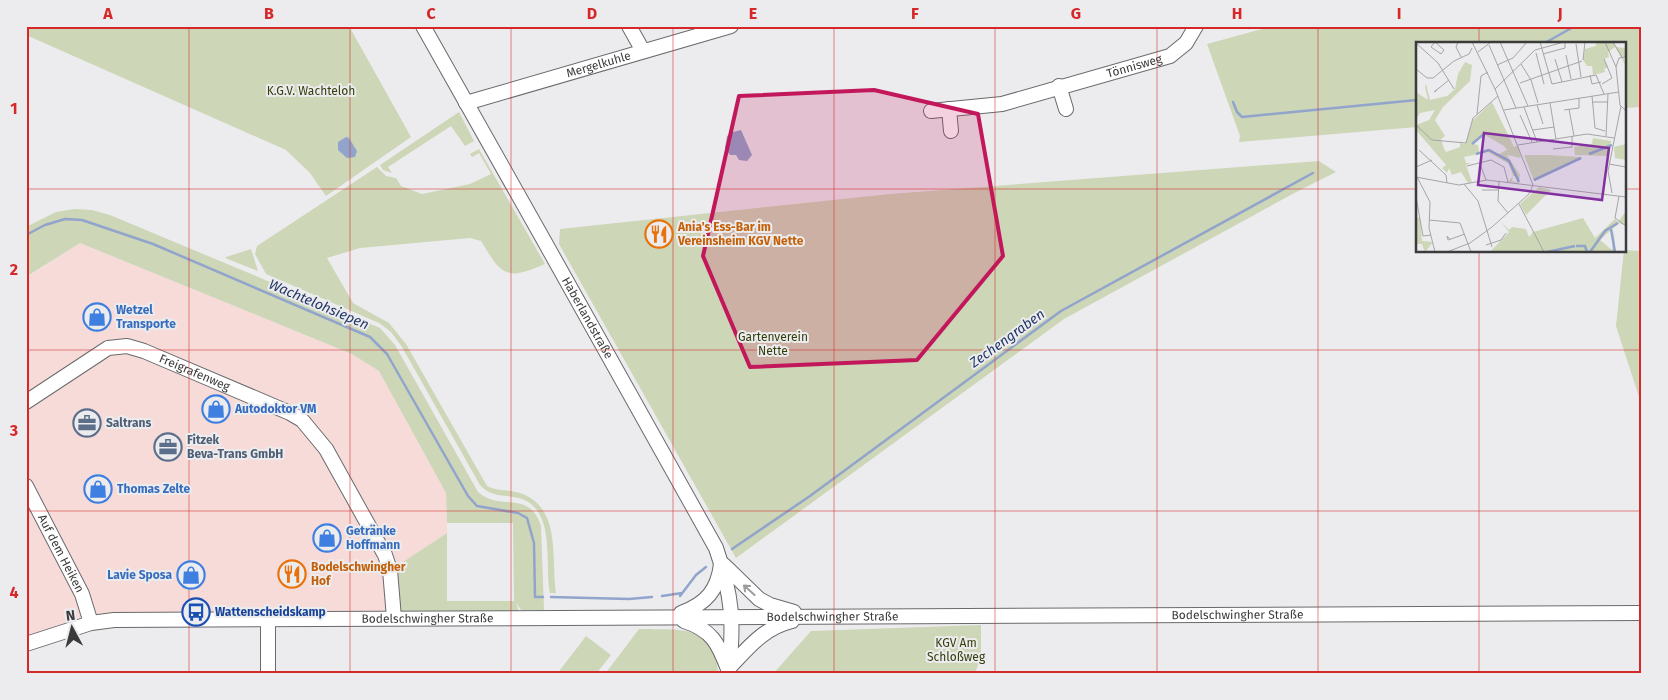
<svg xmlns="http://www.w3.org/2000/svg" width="1668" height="700" viewBox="0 0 1668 700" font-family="'Fira Sans',sans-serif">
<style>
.commercial{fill:#f6dbd9}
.green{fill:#cdd6b6}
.water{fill:#91a4cb}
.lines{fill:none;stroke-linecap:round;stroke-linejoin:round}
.stream{stroke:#91a4cb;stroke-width:2.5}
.minor-casing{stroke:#6a6a6d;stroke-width:16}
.minor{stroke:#fff;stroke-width:14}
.oneway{stroke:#9d9d9e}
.marked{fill:#c2185b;fill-opacity:0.2;stroke:#c2185b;stroke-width:4;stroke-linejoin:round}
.grid{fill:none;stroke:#d62828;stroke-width:1;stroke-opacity:0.55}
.labels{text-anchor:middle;stroke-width:4;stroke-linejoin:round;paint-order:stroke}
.street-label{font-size:12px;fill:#3b3b3c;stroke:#ececef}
.park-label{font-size:12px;fill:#343e0a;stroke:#ececef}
.food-label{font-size:12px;font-weight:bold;fill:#c56008;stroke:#ececef;text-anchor:start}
.shop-label{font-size:12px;font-weight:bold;fill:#366cbe;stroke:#ececef;text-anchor:start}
.service-label{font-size:12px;font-weight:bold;fill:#4e5e75;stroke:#ececef;text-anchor:start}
.transit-label{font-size:12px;font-weight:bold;fill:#164399;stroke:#ececef;text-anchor:start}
.water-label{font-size:14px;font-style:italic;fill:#223869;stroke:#ececef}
.inset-river{fill:none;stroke:#91a4cb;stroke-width:2.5}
.inset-road{fill:none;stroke:#a5a5a7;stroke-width:1}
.view{fill:#8331a0;fill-opacity:0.15;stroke:#8331a0;stroke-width:2.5}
.inset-edge{fill:none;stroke:#3b3b3c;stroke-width:2.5}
.neatline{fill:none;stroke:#d62828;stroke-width:2}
.grid-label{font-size:16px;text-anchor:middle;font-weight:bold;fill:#d62828}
</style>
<rect width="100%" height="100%" fill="#ececef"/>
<!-- commercial -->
<path class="commercial" d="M80,243L352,354L379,371L446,493L447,533L391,570L394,618L114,620L26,644V278Z"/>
<!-- green -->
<path class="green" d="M26,26H349L411,137L326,196L310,173L286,150L26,35Z
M1273,26H1642V107L1624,108V44H1417V127L1239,142L1240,136L1207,44Z
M459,112L474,141L465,146L451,126L388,167L392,173L383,170L380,165Z
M479,149L545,264C506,281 502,276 481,241L470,238L360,248L327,258L353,303L389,323L406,344L487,486C499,492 513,489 525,495C561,512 551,558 556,593H550C544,563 557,509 519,498C503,494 492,498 480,485L402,347L391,332L379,323L266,274L255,254L257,246L377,167L386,176L396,178L401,186L422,194L470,184L491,174L479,153L472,157L470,154Z
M1319,161L1336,172L1298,191L1064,319L736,558L559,244L560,229L890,194Z
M75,209L92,210L110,215L380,328L395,345L478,492C500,512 529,489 541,526L544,610H521L516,603L521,617L394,618L391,570L447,533V601H514L513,523H447L446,493L379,371L352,354L80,243L26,277V227L56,212Z
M251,249L258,271L225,258L226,257Z
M1624,250L1642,251V406L1616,326Z
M981,625V655L975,674H773L811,631Z
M639,629C677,630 718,623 718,674H605Z
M586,636L611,655L596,674H557Z"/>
<!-- water -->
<path class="water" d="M741,130L752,155L747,161L739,160L736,155H730L725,148L727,136L733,132Z
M346,137L349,138L357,151L355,157L347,158L338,150V142Z"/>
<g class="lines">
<!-- stream -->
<path class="stream" d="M1543,44L1575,26
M1233,102L1237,112L1242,117L1417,100
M26,235L45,225L65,219L82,220L153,244L370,337L387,354L468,496L477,506L518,513L527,518L534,543L535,597H543
M732,549L810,496L1061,311L1313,173
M662,596L682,593
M680,596L696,575L706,567
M551,597L629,599L652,597"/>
<!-- minor casing -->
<g class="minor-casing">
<g id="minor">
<path id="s1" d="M423,26C521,200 619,373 716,548C732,594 735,625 728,674"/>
<path d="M629,26L643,51"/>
<path d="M1059,86L1066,109"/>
<path id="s2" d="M466,103L731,26"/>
<path d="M949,109L951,131"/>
<path id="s3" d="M931,111L1002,104L1170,56L1186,43L1196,26"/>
<path id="s4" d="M26,402L108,348L127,346L144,351L290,413L302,420L326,449L385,555L390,570L394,618"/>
<path id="s5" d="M26,486L82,594L91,623"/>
<path d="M724,565L759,599L770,605L794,612"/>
<path d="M681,613C706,604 718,590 721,564"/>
<path d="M268,619V674"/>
<path d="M684,621C712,630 718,643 728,669"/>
<path id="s6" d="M26,644L91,623L114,620L1642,613"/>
<path d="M728,669C748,648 763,628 792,621"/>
</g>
</g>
<!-- minor -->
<use href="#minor" class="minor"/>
</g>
<!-- one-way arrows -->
<defs><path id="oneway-shaft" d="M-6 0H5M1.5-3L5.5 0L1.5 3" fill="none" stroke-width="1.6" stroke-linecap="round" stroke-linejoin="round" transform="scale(1.25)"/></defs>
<use class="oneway" href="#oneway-shaft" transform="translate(749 590) rotate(-138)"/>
<!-- marked area -->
<path class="marked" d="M874,90L978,114L1003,256L917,360L750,367L703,256L739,96Z"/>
<!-- grid -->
<path class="grid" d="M189,26V674M350,26V674M511,26V674M673,26V674M834,26V674M995,26V674M1157,26V674M1318,26V674M1479,26V44M26,189H1417M1624,189H1642M1479,251V674M26,350H1642M26,511H1642"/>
<!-- icons -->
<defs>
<g id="restaurant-ring" transform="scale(1.4375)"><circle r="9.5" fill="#ececef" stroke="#e8710a" stroke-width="1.5"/><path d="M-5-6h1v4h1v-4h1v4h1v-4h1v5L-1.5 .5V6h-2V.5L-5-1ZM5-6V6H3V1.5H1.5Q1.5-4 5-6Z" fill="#e8710a"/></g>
<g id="shop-ring" transform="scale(1.4375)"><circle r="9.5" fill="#ececef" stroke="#3f7fe0" stroke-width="1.5"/><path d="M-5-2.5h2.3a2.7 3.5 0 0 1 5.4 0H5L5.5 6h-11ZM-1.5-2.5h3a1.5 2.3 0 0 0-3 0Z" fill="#3f7fe0"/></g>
<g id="office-ring" transform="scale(1.4375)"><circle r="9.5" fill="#ececef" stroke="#5c6f8a" stroke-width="1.5"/><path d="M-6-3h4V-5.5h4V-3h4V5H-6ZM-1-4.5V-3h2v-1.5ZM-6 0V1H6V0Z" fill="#5c6f8a"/></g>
<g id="bus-ring" transform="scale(1.4375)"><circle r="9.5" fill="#ececef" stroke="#1a4fb4" stroke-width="1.5"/><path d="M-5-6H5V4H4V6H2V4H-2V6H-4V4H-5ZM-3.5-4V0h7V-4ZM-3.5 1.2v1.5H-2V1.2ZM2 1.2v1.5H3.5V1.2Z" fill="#1a4fb4"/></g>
</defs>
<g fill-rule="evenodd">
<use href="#restaurant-ring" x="659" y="234"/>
<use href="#shop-ring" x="97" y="317"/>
<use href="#shop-ring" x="216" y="409"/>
<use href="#office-ring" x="87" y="423"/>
<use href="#office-ring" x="168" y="447"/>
<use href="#shop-ring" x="98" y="489"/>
<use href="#shop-ring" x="327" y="538"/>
<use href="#restaurant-ring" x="292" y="574"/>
<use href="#shop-ring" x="191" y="575"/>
<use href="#bus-ring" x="196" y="612"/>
</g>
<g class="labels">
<!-- street labels -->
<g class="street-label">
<text dy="4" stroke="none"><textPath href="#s2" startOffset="138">Mergelkuhle</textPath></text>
<text dy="4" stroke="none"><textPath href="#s3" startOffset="209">Tönnisweg</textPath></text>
<text dy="4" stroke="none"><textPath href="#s1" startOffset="335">Haberlandstraße</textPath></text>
<text dy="4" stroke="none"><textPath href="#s4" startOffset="190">Freigrafenweg</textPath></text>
<text dy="4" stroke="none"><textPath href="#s5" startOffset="76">Auf dem Heiken</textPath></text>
<text dy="4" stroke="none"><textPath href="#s6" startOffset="1215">Bodelschwingher Straße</textPath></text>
<text dy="4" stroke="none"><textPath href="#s6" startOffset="810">Bodelschwingher Straße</textPath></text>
<text dy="4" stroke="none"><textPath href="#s6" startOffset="405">Bodelschwingher Straße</textPath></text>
</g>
<!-- park labels -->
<g class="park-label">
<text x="311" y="95">K.G.V. Wachteloh</text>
<text x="773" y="341">Gartenverein<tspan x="773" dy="14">Nette</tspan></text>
<text x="956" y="647">KGV Am<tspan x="956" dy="14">Schloßweg</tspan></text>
</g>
<!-- food labels -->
<g class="food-label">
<text x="678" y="231">Ania's Ess-Bar im<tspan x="678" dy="14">Vereinsheim KGV Nette</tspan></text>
<text x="311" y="571">Bodelschwingher<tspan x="311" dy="14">Hof</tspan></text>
</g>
<!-- shop labels -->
<g class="shop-label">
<text x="116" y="314">Wetzel<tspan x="116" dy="14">Transporte</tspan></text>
<text x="235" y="413">Autodoktor VM</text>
<text x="117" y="493">Thomas Zelte</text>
<text x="346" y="535">Getränke<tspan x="346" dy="14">Hoffmann</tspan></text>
<text x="172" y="579" text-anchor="end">Lavie Sposa</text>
</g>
<!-- service labels -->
<g class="service-label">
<text x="106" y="427">Saltrans</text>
<text x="187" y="444">Fitzek<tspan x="187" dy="14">Beva-Trans GmbH</tspan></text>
</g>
<!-- transit labels -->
<g class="transit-label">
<text x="215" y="616">Wattenscheidskamp</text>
</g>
<!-- water labels -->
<g class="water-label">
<text transform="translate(319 304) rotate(23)" y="5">Wachtelohsiepen</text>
<text transform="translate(1007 338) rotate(-36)" y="5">Zechengraben</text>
</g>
</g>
<!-- overview -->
<g transform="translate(1416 42)">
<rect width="210" height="210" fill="#ececef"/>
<path d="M180,0H197L200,5L210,6V15H207L210,24L199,5L192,10L193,15L188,17L192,25L188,27L189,30L177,33L176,24H171L167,18L169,7L180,4ZM49,20L56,23L54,39L27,65L19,78L29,94L25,97L28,107L30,110L44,105V101L49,102L57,78L76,60L98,105L102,103L105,116L91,113L104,133L103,141L92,140L97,134L96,139L101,140L102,134H97L93,122L72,110L48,115L50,121H55L50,123L56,140L52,141L45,130L36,133L33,126L31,131L26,126L30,123L0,88V83L13,78L19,68L4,71L0,77V50L12,58L9,45L10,42L14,58L31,54L39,47L42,32ZM69,93L88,104L91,108L83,112L72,107L63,110L62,103L57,102ZM177,96L195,99L193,114L159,113L158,105L176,102ZM210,102V118L199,116L198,105ZM133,113L165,115L166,116L118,139L108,113ZM123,145L135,148L110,173L104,162ZM210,169V184L203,181L184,198L196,208L198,189L199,210H74L93,190L84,179L93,188L96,185L110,187L113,195L117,190L167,176L179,196L199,177L202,180ZM0,175L4,176L6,199L17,200L9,210L6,202H0Z" fill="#cdd6b6" fill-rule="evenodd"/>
<path class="inset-river" d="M56,102L69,91M60,112L73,108L93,119L103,140M173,112L196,103M118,138L165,116M195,187L199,210M160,204H169L171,210M131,210L159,204M174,210L189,189L202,181"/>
<path class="inset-road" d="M19,0L15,5L25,12L28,8L19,0M42,0L40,5L45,15M84,0L112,64M124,0L136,42L180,33L188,52M189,0L200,25L204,63L210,69M197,0L206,15M0,1L22,21L38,47M160,2L165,35M73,3L100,66M62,10L75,0M120,11L128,42M127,12L149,6V0M150,13L155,37M139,17L146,40M167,18L169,0M105,22L115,38L122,61M81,23L97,16L111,0M200,25L203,16L210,15M0,27L11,36H17L38,19L53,12L56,6M174,33L176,42L185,40M104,41L166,19M186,42L196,36L188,17M79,47L119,8L148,0M21,48L18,50L33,38M176,54L179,86L189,89M176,60H192M134,61L140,97M121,63L127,82M108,65L121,100M153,67L158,94M88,68L203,50M148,68L163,66V56M61,72L65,34L72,30M104,73L116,100M0,83L16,98L50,101L57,76L82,54M117,88L138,85M190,94L192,52M102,103L171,92L198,96M137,107L156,105V94M3,108L30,133L31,141M64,122L70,138M193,122L210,125M51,124L75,118L88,125L92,140M0,125L16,118M0,135L43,143L71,138L210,155M1,135L14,160L13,186L19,210M83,139L82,159L92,171M48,142L62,159L76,205M66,148H82M196,151L192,129L205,64M203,154L199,176L210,184M0,155L7,194L15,193M103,162L128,210M13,178L44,181L55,210M34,197L31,194L32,198L49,192M70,203L85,198L90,191M31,210L54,201L76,185L113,152L117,143L79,47L56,0"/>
<path class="view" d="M68,91L193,106L186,158L62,143Z"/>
<rect width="210" height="210" class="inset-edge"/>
</g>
<!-- border -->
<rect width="1668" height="700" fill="none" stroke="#ececef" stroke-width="55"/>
<!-- north arrow -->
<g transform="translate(72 628) rotate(353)" stroke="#ececef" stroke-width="4" paint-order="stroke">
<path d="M0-4L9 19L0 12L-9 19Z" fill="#3b3b3c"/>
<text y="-8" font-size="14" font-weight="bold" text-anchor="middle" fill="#3b3b3c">N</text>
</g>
<rect x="28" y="28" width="1612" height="644" class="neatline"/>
<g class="grid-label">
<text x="108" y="19">A</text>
<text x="269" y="19">B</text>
<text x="431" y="19">C</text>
<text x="592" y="19">D</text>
<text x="753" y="19">E</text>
<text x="915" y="19">F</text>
<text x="1076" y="19">G</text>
<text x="1237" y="19">H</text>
<text x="1399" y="19">I</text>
<text x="1560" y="19">J</text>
<text x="14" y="114">1</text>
<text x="14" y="275">2</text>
<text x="14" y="436">3</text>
<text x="14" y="598">4</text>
</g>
</svg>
